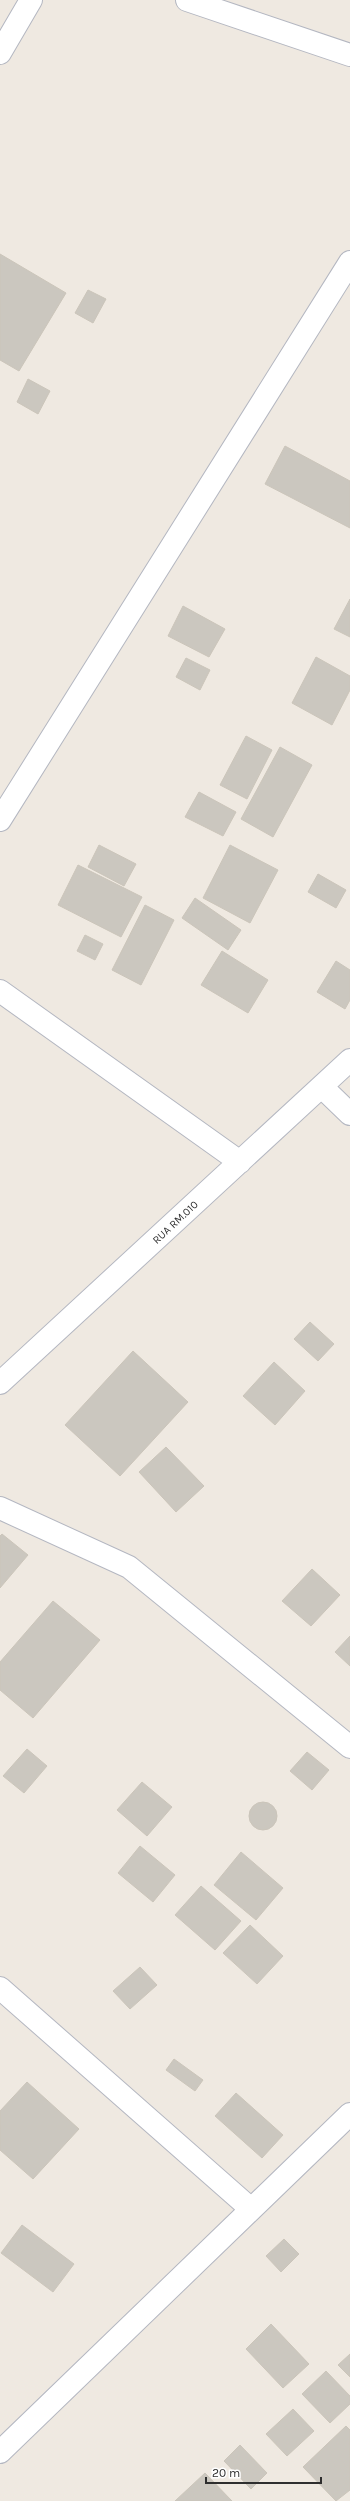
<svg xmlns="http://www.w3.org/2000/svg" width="350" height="2501" viewBox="0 0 350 2501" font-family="Karla,sans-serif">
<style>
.building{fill:#cbc7bf;stroke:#cbc5ba}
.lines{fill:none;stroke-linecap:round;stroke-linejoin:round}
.minor-casing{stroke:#b4b7c1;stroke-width:24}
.minor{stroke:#fff;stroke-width:22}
.labels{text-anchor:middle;stroke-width:3;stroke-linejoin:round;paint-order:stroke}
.street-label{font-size:11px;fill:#2e2e2e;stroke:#fff}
</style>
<rect width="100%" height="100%" fill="#efe9e1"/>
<!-- building -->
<path class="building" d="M0,254L66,293L19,371L0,360Z
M88,290L106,299L93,323L75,313Z
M28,379L50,391L38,414L17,402Z
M285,446L350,481V528L265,484Z
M350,599V637L334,629Z
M183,606L225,629L209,657L168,636Z
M316,657L350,676V690L332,725L292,703Z
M186,658L210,670L200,690L176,677Z
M246,736L272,750L247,799L220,785Z
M280,747L312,765L273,837L241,819Z
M199,792L236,812L223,836L185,817Z
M99,845L136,864L124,886L88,867Z
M230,845L278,870L250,923L203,898Z
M78,865L142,897L121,937L58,905Z
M318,874L346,890L336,908L308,892Z
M195,898L241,930L228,950L182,918Z
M145,905L174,920L141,985L112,970Z
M85,935L103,944L95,960L77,951Z
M222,951L268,980L248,1013L201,985Z
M336,961L350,970V1000L345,1009L317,992Z
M310,1322L334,1344L318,1361L294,1339Z
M133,1351L188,1402L120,1476L65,1425Z
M274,1362L305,1391L275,1425L243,1396Z
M166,1447L204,1486L176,1512L139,1472Z
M2,1534L28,1555L0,1588V1536Z
M312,1569L340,1595L311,1626L282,1601Z
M53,1601L100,1640L33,1718L0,1690V1662Z
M350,1636V1666L335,1652Z
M27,1749L47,1766L24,1793L3,1776Z
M307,1752L329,1770L312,1790L290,1771Z
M142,1782L172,1807L147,1836L117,1810Z
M249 1816a14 14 0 1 1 28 0a14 14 0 1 1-28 0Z
M140,1846L175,1875L153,1902L118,1873Z
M241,1852L283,1888L256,1920L214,1885Z
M201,1886L241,1921L215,1950L175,1915Z
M250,1925L283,1956L257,1984L223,1953Z
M140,1967L157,1985L130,2009L113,1991Z
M174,2059L203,2080L195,2091L166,2070Z
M27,2082L79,2129L33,2179L0,2150V2111Z
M236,2093L283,2135L262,2158L215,2116Z
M22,2225L74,2264L53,2292L1,2253Z
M284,2239L299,2254L281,2272L266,2256Z
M271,2324L309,2364L283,2388L246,2349Z
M350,2354V2377L338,2365Z
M326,2371L350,2396V2404L330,2423L302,2394Z
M293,2409L314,2431L287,2456L266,2434Z
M346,2426L350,2430V2490L336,2501L303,2467Z
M240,2445L267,2473L251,2489L224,2461Z
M205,2473L232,2501H175Z"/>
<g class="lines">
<!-- minor casing -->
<g class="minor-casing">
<path id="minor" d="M187,0L350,55
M0,53L31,0
M0,820L350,262
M0,991L240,1162
M322,1087L350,1114
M0,1383L350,1060
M0,1508L129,1567L350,1747
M0,1988L251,2209
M0,2452L350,2114"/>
</g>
<!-- minor -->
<use href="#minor" class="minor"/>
</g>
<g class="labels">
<!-- street labels -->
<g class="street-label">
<text transform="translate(175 1222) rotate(-43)" y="4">RUA RM.010</text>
</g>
</g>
<!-- scale -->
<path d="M206 2477v6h115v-6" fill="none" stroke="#2e2e2e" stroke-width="2"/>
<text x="212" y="2477" font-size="12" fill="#2e2e2e" stroke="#ffffff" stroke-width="3" paint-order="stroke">20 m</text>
</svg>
